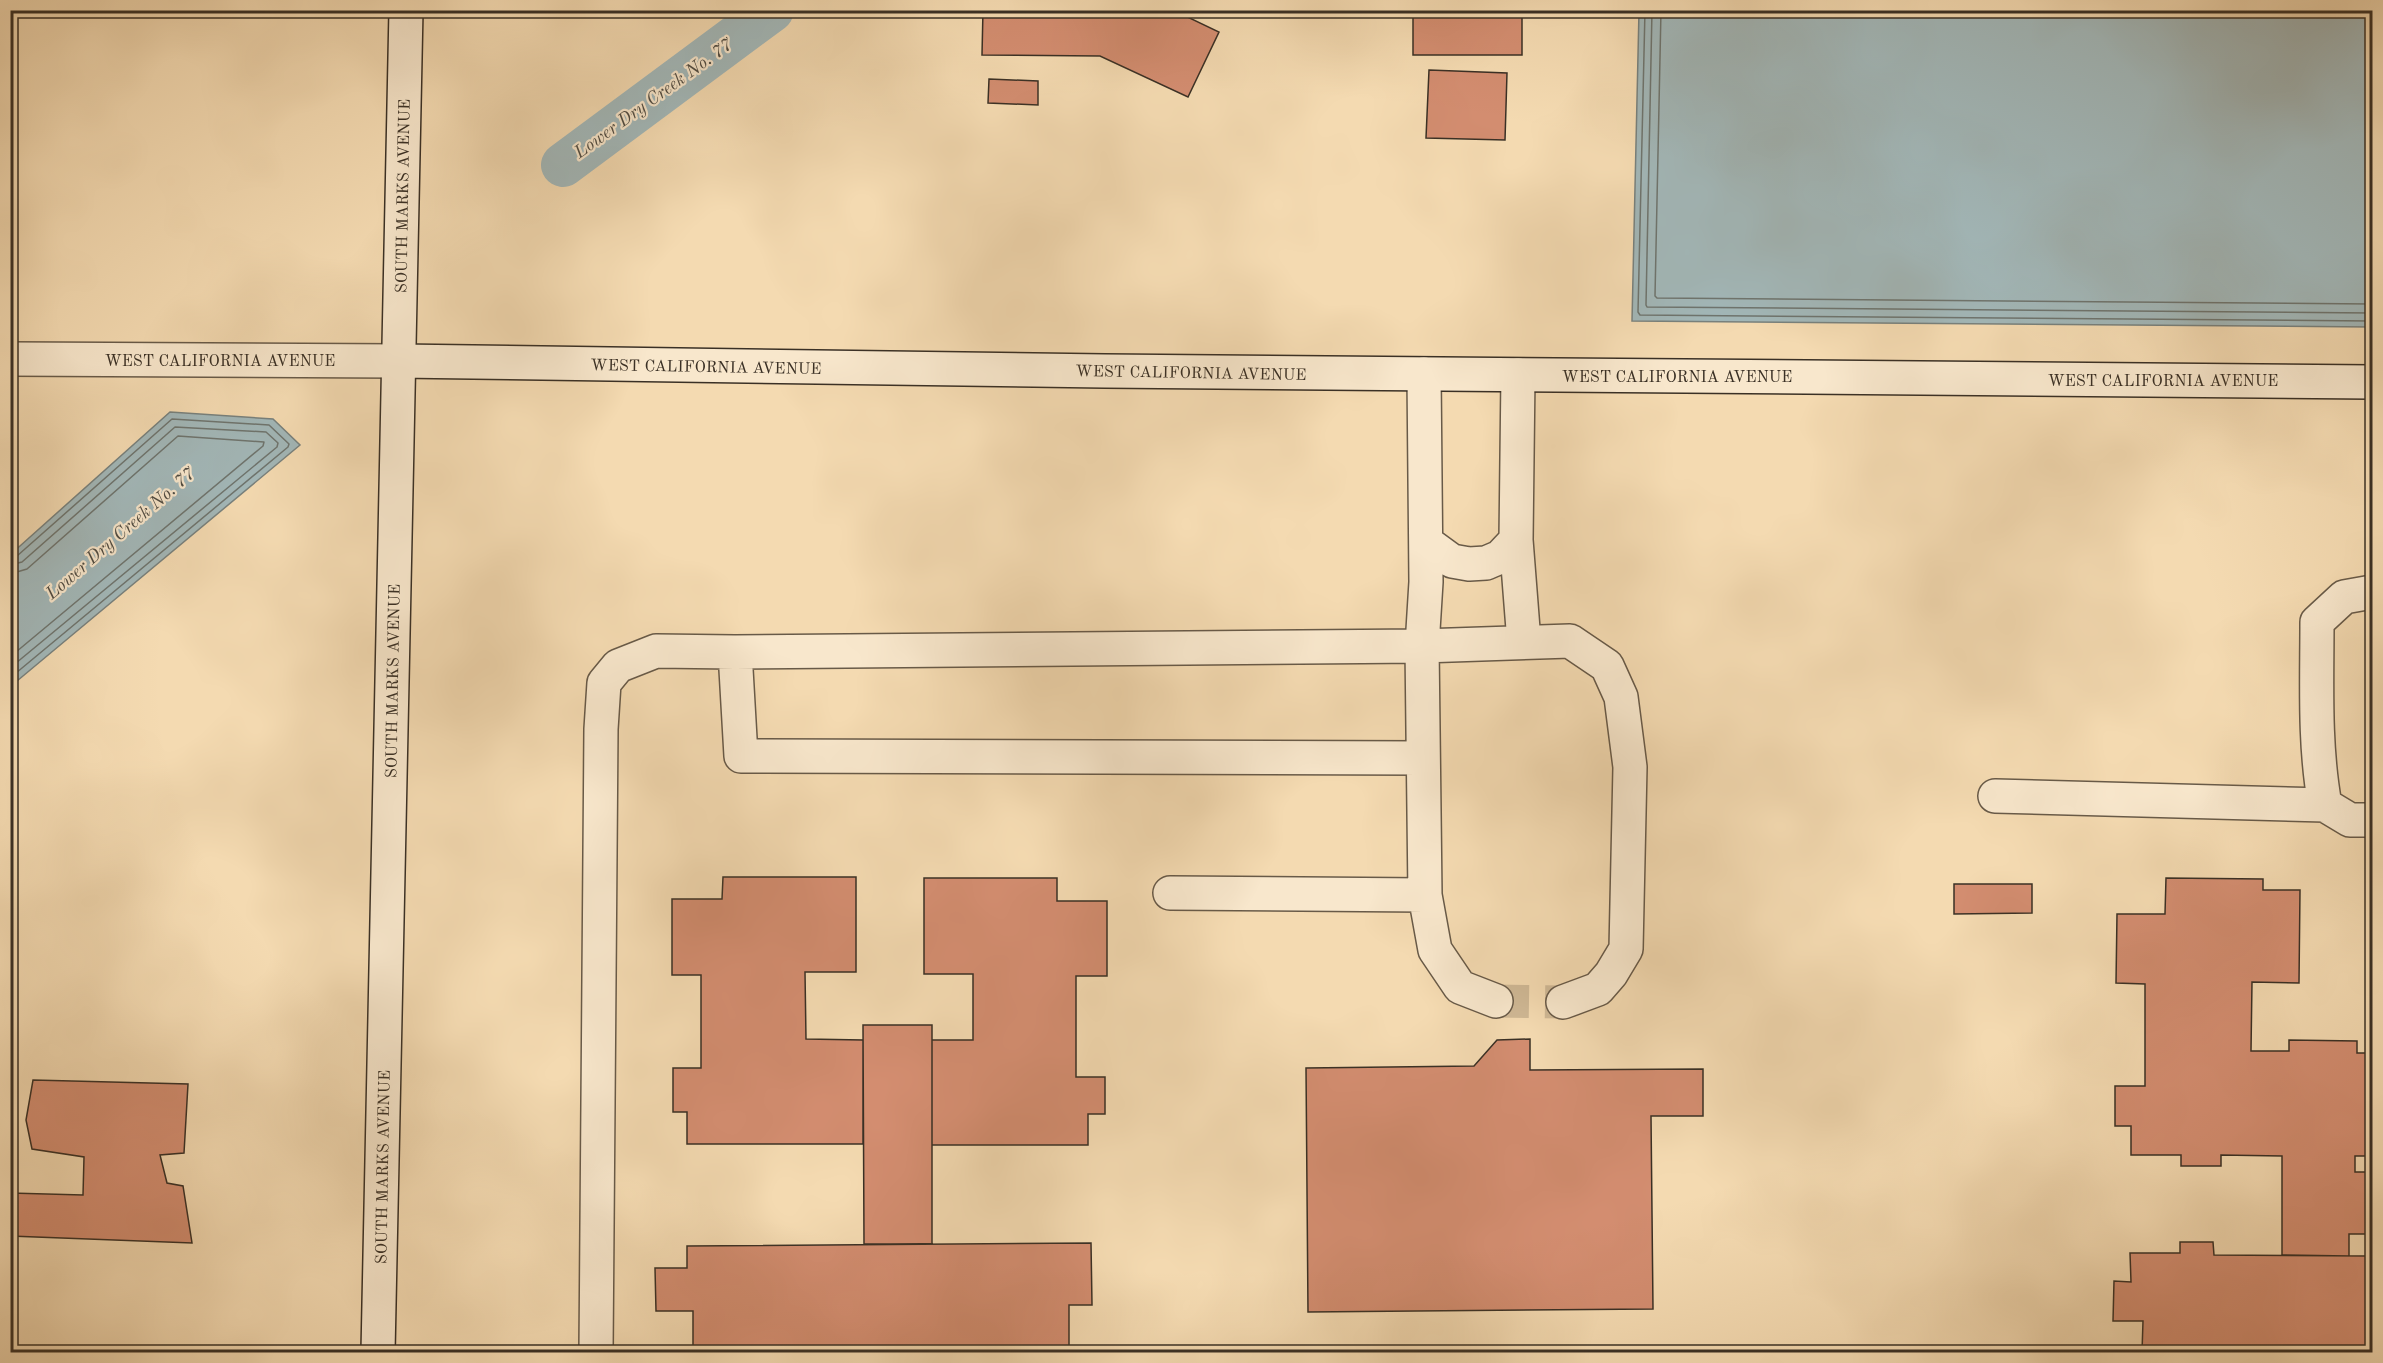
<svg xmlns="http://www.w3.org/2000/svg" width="2383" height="1363" viewBox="0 0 2383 1363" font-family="'Old Standard TT',serif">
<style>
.water{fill:#a2b7b8;stroke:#78817d;stroke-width:1.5}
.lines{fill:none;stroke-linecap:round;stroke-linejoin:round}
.shore{stroke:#6e746e;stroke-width:1.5}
.canal{stroke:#a2b7b8;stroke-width:44}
.building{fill:#d38d70;stroke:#3a3025;stroke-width:1.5}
.minor-tunnel{stroke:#cfb895;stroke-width:33;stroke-dasharray:33 16;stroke-linecap:butt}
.minor-casing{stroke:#685a48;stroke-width:36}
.tertiary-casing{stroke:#685a48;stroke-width:36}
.secondary-casing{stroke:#3a3025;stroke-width:36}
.minor{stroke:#f8e7cc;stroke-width:33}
.tertiary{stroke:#f8e7cc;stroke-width:33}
.secondary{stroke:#f8e7cc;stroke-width:33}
.labels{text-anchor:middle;stroke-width:4.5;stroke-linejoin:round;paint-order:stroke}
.street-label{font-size:16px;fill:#3a3025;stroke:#f8e7cc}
.water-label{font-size:18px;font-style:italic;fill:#4f4b42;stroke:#f8e7cc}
</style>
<rect width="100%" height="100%" fill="#f4dab1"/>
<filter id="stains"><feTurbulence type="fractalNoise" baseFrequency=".00333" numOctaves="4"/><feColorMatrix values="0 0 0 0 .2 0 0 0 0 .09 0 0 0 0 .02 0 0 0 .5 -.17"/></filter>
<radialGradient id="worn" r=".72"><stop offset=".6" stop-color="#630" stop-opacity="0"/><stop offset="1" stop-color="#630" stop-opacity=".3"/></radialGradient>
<!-- water -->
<path class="water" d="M1639,11H2372V327L1632,321Z
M170,412L273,419L300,445L11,686V554Z"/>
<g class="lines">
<!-- shore -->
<path class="shore" d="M1645,10L1638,312L1640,315L2372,321
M1652,10L1646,305L1647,307L2372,313
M1661,10L1655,296L1657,298L2372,304
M10,558L17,556L172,419L269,425L289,444L288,447L10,678
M10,565L22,562L175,427L266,432L278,443L277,447L10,668
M10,574L27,569L178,436L264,442L263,446L10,657"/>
<!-- canal -->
<path class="canal" d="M563,165L772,10"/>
</g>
<!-- building -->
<path class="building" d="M983,10H1139L1150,17L1173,10L1219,32L1188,97L1100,56L982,55Z
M1413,10H1522V55H1413Z
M1429,70L1507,73L1505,140L1426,138Z
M989,79L1038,81V105L988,103Z
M723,877H856V972H805L806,1039L863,1040V1144H687V1112H673V1068H701V975H672V899H722Z
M924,878H1057V901H1107V976H1076V1077H1105V1114H1088V1145H932V1040H973V974H924Z
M2166,878L2263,879V890H2300L2299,983L2252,982L2251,1051H2289V1040L2357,1041V1053H2372V1156H2355V1172H2372V1234H2349V1256L2282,1255V1156L2221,1155V1166H2181V1155H2131V1126H2115V1086H2145V984L2116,983L2117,914H2165Z
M1954,884H2032V913L1954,914Z
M2368,890H2372V985H2368Z
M863,1025H932V1244H864Z
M1530,1039V1070L1703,1069V1116H1651L1653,1309L1308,1312L1306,1068L1474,1066L1497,1040Z
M33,1080L188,1084L184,1153L160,1155L167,1183L183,1186L192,1243L10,1236V1193L83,1195L84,1157L32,1149L26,1120Z
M2180,1242H2213L2214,1255L2372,1256V1352H2142L2143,1321H2113L2114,1281L2131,1282L2130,1253H2180Z
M1091,1243L1092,1305H1069V1352H693V1311H656L655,1268H687V1246Z"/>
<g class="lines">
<!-- minor-tunnel -->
<path class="minor-tunnel" d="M1496,1001L1563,1002"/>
<!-- minor casing -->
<g class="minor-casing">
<path id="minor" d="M1424,374L1426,582L1422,646L1425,895L1435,950L1460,987L1496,1001
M1518,375L1516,540L1524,642
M1426,542L1452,561L1469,564L1486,563L1500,557L1516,540
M2372,592L2344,597L2317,622C2317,683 2314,745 2325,805L2350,820H2372
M735,652L741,756L1423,758
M1995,796L2325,805
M1170,893L1425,895
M596,1352L601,729L604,683L618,666L656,651L735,652L1422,646L1570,641L1607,666L1621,697L1630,767L1626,949L1611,974L1598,989L1563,1002"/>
</g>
<!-- tertiary casing -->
<g class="tertiary-casing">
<path id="tertiary" d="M10,359L399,361"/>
</g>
<!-- secondary casing -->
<g class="secondary-casing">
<path id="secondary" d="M399,361L1105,371L2372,382
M378,1352L406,10"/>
</g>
<!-- minor -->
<use href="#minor" class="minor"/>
<!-- tertiary -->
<use href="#tertiary" class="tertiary"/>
<!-- secondary -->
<use href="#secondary" class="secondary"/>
</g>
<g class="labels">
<!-- street labels -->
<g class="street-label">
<text transform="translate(402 196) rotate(-89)" y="6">SOUTH MARKS AVENUE</text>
<text x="220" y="366">WEST CALIFORNIA AVENUE</text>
<text transform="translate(706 366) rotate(1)" y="6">WEST CALIFORNIA AVENUE</text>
<text transform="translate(1191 372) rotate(1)" y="6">WEST CALIFORNIA AVENUE</text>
<text x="1677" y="382">WEST CALIFORNIA AVENUE</text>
<text x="2163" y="386">WEST CALIFORNIA AVENUE</text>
<text transform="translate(392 681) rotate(-89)" y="6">SOUTH MARKS AVENUE</text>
<text transform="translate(382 1167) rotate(-89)" y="6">SOUTH MARKS AVENUE</text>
</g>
<!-- water labels -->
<g class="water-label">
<text transform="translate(653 98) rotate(-36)" y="6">Lower Dry Creek No. 77</text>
<text transform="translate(120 533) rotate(-41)" y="6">Lower Dry Creek No. 77</text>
</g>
</g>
<!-- margin -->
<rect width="2383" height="1363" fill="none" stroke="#f4dab1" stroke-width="36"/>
<rect x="12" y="12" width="2359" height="1339" fill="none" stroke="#3a3025" stroke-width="3"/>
<rect x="18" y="18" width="2347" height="1327" fill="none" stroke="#3a3025" stroke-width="1.5"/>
<rect width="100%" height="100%" filter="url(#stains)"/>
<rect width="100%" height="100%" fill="url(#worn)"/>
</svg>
